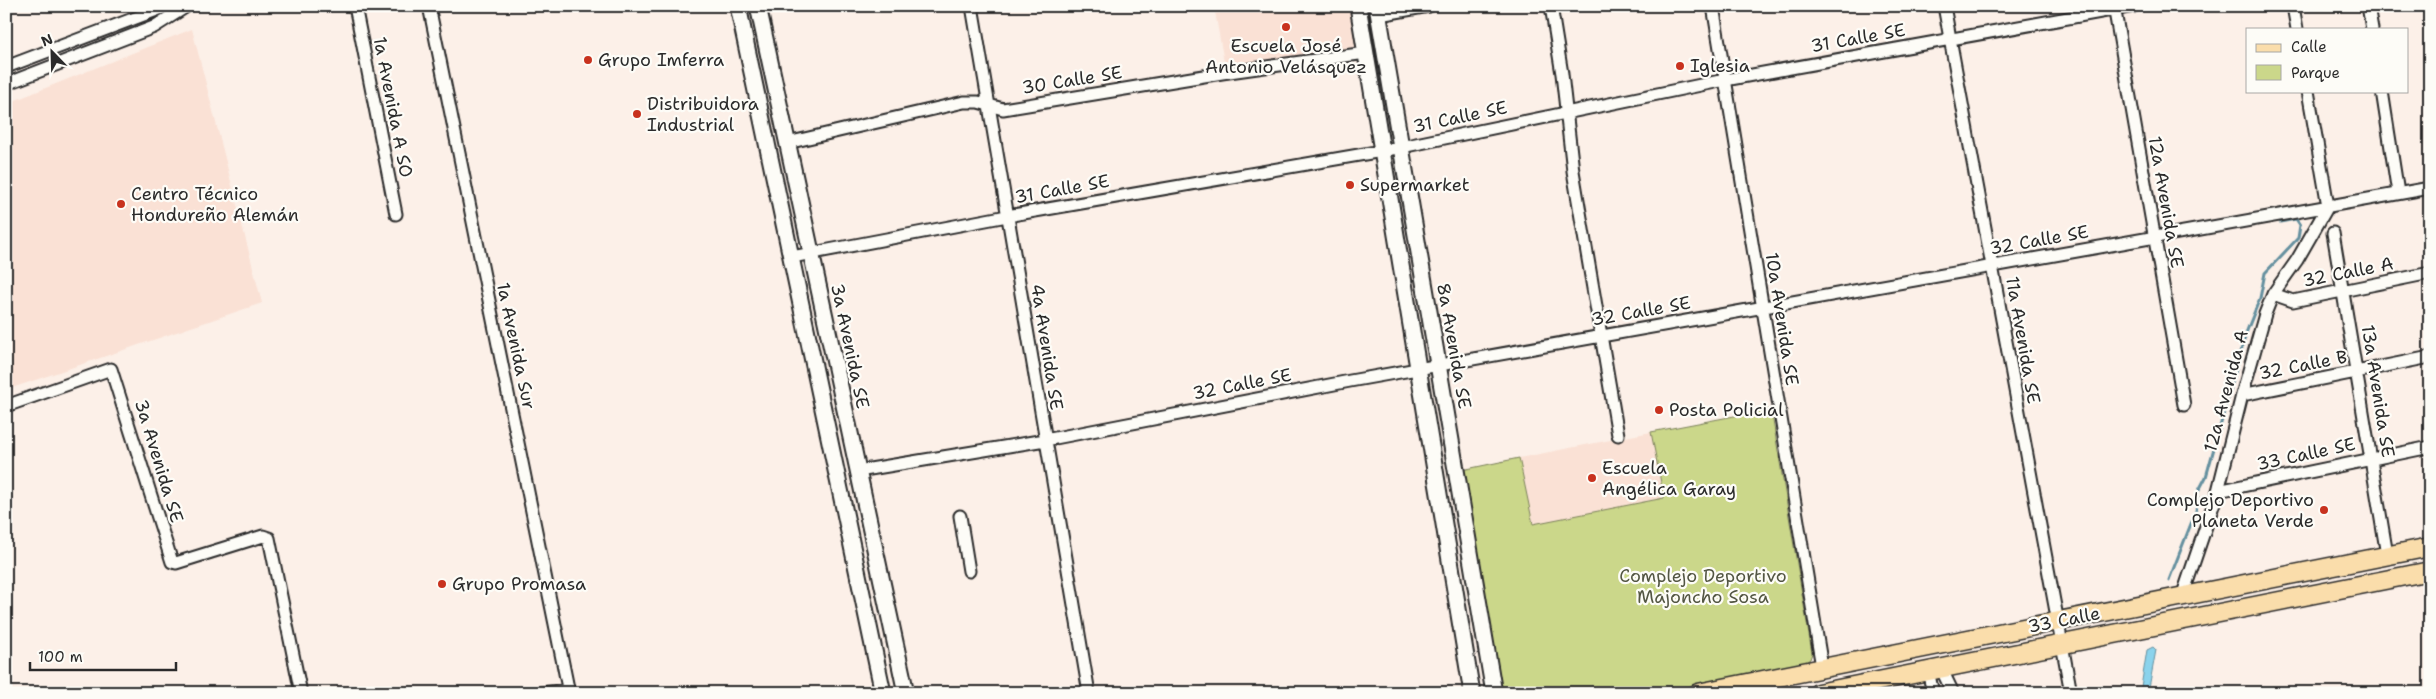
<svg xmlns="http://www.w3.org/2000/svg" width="2436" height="699" viewBox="0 0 2436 699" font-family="'Shantell Sans',sans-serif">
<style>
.built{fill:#fae1d5}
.green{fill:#cbd78a;stroke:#7b815a}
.water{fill:#8bd3ec;stroke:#65909f}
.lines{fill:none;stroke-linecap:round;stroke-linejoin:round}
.stream{stroke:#65909f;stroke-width:3}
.street-casing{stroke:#2b2b2b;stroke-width:15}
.secondary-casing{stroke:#2b2b2b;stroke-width:19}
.primary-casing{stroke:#2b2b2b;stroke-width:21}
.street{stroke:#fdfcf7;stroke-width:11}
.secondary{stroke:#fdfcf7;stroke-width:15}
.primary{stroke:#faddab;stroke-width:18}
.poi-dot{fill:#c8321e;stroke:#fdfcf7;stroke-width:2}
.labels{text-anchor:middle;stroke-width:4.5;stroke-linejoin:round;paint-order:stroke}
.street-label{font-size:18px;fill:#2b2b2b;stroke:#fdfcf7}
.poi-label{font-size:18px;fill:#2b2b2b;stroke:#fdfcf7;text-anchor:start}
.park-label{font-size:18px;fill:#535643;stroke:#fdfcf7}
</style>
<rect width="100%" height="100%" fill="#fcf0e8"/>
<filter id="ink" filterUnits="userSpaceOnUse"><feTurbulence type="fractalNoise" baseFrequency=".02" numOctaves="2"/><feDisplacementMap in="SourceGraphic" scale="10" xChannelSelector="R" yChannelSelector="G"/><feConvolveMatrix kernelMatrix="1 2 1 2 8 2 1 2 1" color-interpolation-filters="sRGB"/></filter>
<g filter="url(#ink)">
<!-- built -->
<path class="built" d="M1214,6H1351L1357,47L1225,68Z
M192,29L262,303L6,390V104Z
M1651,432L1664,498L1533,525L1519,458Z"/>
<!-- green -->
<path class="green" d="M1771,409L1812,653L1810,659L1803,664L1656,693H1500L1462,470L1519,458L1533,524L1664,498L1651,432Z"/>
<!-- water -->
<path class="water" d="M2153,647L2156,650L2148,693H2140L2147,650Z"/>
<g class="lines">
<!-- stream -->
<path class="stream" d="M2169,580L2196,511L2198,492L2206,477L2246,333L2260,298L2265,273L2298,238L2300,225L2296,219L2280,222"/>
<!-- street casing -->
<g class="street-casing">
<path id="street" d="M355,6L396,214
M429,6L569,693
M972,6L1089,693
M1551,6L1562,74L1573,171L1618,435
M1713,6L1822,667
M1944,6L2071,693
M2114,6L2184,405
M2293,6L2297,29
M2368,6L2372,29
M1379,15L1429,6
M6,67L167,6
M6,84L154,27L187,6
M2382,91L2398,193
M787,143L964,102H978L1003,109L1222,73L1366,53
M2333,233L2387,555
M792,257L1007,216L1382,151L1725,80L2134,6
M2273,294L2293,301L2430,273
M2242,395L2430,357
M6,406L111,369L172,562L176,563L263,536L269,538L301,693
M858,471L1045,440L1350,381L2430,188
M2218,491L2430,447
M960,516L969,571
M2182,597L2218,491L2242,395L2265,314L2273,294L2297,260L2328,206L2308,91
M1941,668L1953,693
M1928,671L1933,693
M541,693L569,690"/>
</g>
<!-- secondary casing -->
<g class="secondary-casing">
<path id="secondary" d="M738,6L883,693
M758,6L906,693
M1358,6L1472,693
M1377,6L1494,693"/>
</g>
<!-- primary casing -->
<g class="primary-casing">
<path id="primary" d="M1698,693L2430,547
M1818,693L2430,571"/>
</g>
<!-- street -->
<use href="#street" class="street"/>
<!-- secondary -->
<use href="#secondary" class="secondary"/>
<!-- primary -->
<use href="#primary" class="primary"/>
</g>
</g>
<!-- markers -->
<g class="poi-dot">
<circle cx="1286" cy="27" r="5"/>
<circle cx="588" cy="60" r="5"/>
<circle cx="1680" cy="66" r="5"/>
<circle cx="637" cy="114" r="5"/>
<circle cx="1350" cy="185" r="5"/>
<circle cx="121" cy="204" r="5"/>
<circle cx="1659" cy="410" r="5"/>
<circle cx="1592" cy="478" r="5"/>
<circle cx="2324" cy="510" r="5"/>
<circle cx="442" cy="584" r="5"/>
</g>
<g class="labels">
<!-- street labels -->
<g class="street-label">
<text transform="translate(1858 38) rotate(-10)" y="6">31 Calle SE</text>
<text transform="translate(1072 80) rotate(-9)" y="6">30 Calle SE</text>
<text transform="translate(393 107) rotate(79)" y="6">1a Avenida A SO</text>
<text transform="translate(1460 117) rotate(-12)" y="6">31 Calle SE</text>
<text transform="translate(1062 189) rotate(-10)" y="6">31 Calle SE</text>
<text transform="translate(2166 202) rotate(80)" y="6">12a Avenida SE</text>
<text transform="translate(2039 240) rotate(-10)" y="6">32 Calle SE</text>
<text transform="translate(2348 272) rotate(-11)" y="6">32 Calle A</text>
<text transform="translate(1641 311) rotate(-10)" y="6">32 Calle SE</text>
<text transform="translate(1782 319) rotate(81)" y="6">10a Avenida SE</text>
<text transform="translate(2023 340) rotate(80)" y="6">11a Avenida SE</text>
<text transform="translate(516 346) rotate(78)" y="6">1a Avenida Sur</text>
<text transform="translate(850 346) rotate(78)" y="6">3a Avenida SE</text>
<text transform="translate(1454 346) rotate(80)" y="6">8a Avenida SE</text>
<text transform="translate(1047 347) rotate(81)" y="6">4a Avenida SE</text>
<text transform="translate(2303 365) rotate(-11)" y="6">32 Calle B</text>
<text transform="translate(1242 384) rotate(-11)" y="6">32 Calle SE</text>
<text transform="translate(2226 391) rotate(-75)" y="6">12a Avenida A</text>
<text transform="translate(2378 391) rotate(81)" y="6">13a Avenida SE</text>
<text transform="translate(2306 454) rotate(-12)" y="6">33 Calle SE</text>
<text transform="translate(159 461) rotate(73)" y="6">3a Avenida SE</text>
<text transform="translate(2064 620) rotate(-11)" y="6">33 Calle</text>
</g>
<!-- poi labels -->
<g class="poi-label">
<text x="1286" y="52" text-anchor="middle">Escuela José<tspan x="1286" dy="21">Antonio Velásquez</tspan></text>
<text x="598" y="66">Grupo Imferra</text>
<text x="1690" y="72">Iglesia</text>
<text x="647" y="110">Distribuidora<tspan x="647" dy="21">Industrial</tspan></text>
<text x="1360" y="191">Supermarket</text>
<text x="131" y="200">Centro Técnico<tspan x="131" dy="21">Hondureño Alemán</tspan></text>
<text x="1669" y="416">Posta Policial</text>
<text x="1602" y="474">Escuela<tspan x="1602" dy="21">Angélica Garay</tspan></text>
<text x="2314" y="506" text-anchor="end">Complejo Deportivo<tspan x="2314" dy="21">Planeta Verde</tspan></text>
<text x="452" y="590">Grupo Promasa</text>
</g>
<!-- park labels -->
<g class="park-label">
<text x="1703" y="582">Complejo Deportivo<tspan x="1703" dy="21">Majoncho Sosa</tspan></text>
</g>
</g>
<!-- margin -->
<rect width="2436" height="699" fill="none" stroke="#fdfcf7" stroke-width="25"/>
<rect x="12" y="12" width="2411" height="674" fill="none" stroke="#2b2b2b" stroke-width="2" filter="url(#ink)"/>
<!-- legend -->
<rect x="2246" y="28" width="162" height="65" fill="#fdfcf7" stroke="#a9a8a5"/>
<rect x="2256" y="44" width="25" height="8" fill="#faddab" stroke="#a9a8a5"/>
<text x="2291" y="52" font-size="15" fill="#2b2b2b">Calle</text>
<rect x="2256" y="65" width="25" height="15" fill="#cbd78a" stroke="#a9a8a5"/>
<text x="2291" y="78" font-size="15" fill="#2b2b2b">Parque</text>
<!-- north arrow -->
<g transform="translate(52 52) rotate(337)" stroke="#fdfcf7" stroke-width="4" paint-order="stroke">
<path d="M0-4L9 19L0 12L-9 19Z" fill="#2b2b2b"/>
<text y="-8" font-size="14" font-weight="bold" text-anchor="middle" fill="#2b2b2b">N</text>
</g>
<!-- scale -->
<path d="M30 662v8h146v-8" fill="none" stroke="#2b2b2b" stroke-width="2.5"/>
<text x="38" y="662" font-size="15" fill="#2b2b2b" stroke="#fdfcf7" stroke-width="4" paint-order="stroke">100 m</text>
</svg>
